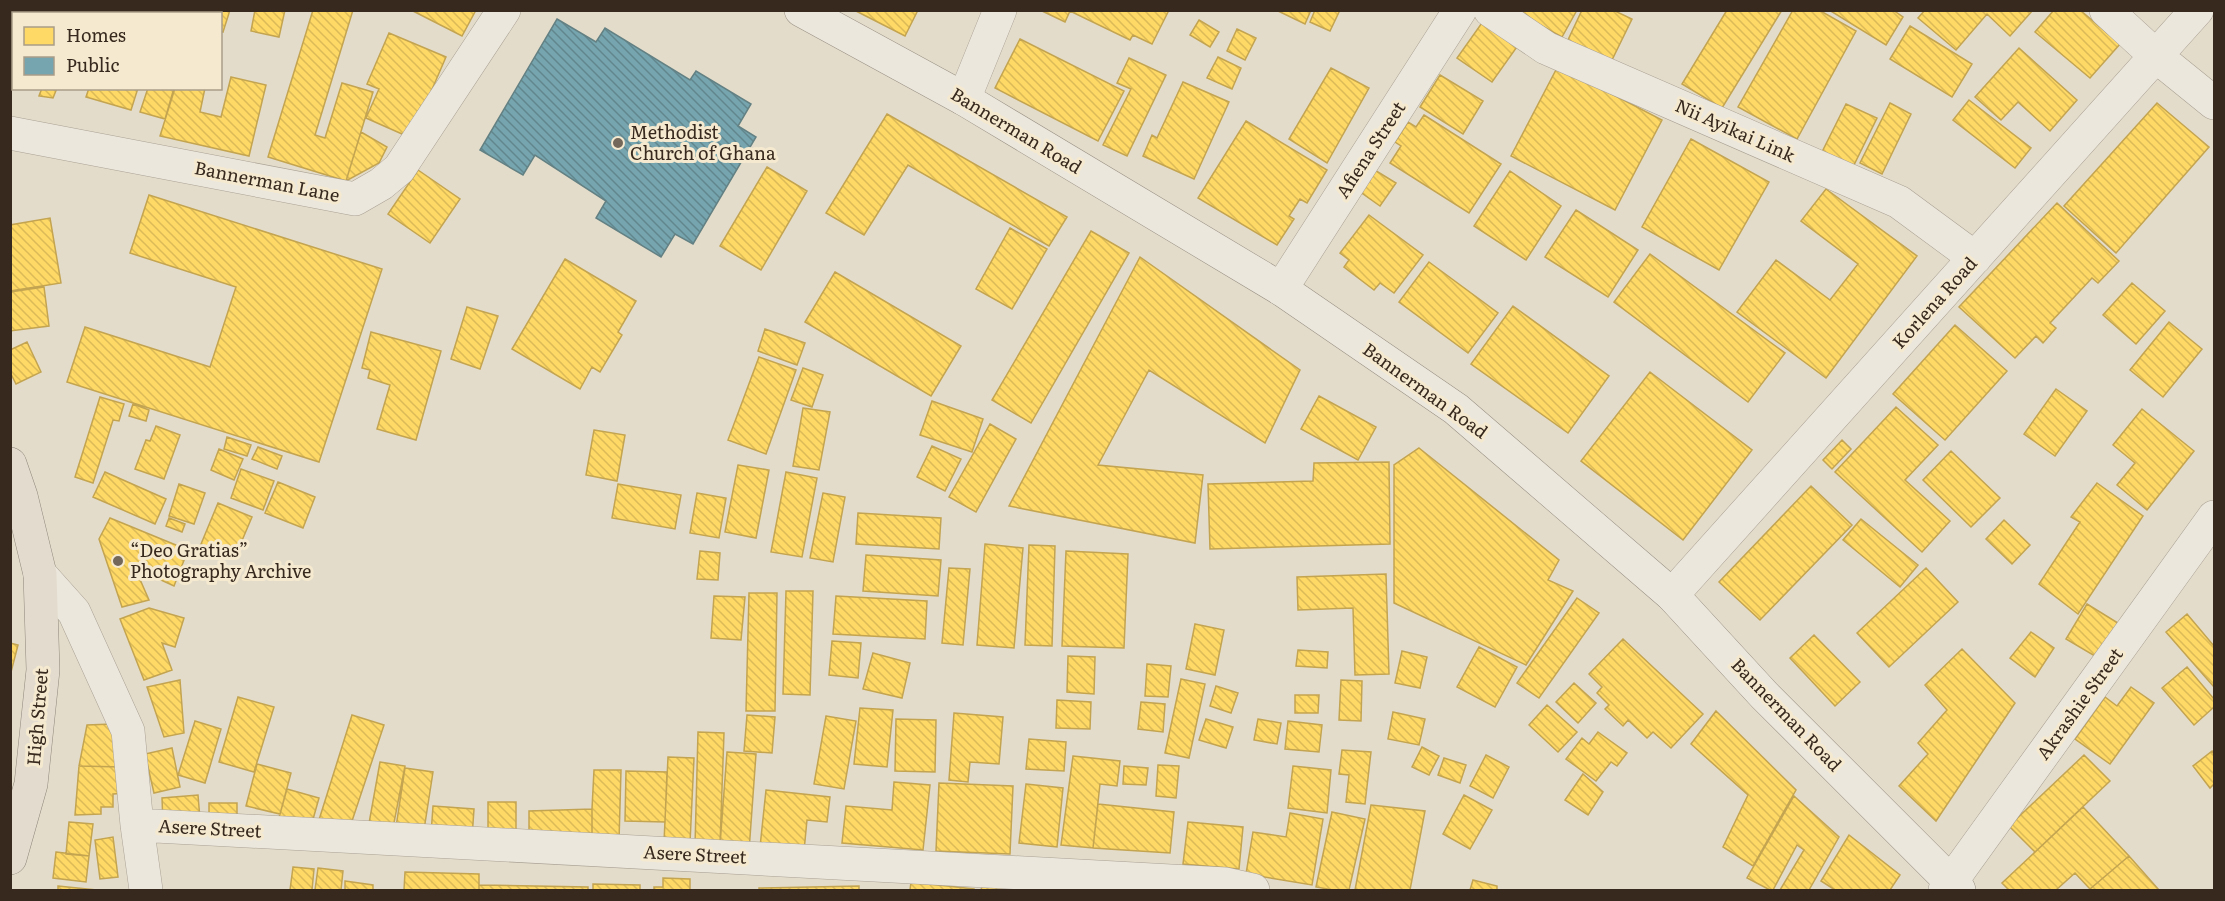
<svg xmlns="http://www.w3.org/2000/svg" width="2225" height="901" viewBox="0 0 2225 901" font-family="Literata,serif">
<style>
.homes{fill:url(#homes-back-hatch);stroke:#c3a450;stroke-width:1.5}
.public{fill:url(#public-back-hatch);stroke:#638083;stroke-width:1.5}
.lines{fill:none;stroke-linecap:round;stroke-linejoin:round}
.street-casing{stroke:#a9a194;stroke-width:34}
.secondary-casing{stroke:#989084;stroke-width:34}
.primary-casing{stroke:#8e867b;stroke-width:34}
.street{stroke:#ece7dd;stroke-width:33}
.secondary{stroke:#ece7dd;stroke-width:33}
.primary{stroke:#e3dcce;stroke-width:33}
.poi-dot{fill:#74685a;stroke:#f5ead0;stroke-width:2}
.labels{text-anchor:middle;stroke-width:6;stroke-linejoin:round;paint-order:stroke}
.street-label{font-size:18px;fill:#37291d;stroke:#f5ead0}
.poi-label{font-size:18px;fill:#37291d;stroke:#f5ead0;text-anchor:start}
</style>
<defs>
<pattern id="homes-back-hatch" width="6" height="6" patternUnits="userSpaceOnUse" patternTransform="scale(1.5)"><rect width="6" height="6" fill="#ffd966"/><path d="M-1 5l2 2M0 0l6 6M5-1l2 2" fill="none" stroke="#dbba58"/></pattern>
<pattern id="public-back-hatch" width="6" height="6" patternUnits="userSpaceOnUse" patternTransform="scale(1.5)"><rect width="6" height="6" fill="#76a5af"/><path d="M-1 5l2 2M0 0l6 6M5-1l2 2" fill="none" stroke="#62868e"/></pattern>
</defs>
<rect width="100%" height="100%" fill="#e4dcca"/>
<!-- homes -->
<path class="homes" d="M13,10H42L41,14H14V87L10,85V17Z
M76,10H108L107,14H75Z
M204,10H230L223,32L220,31V14H203Z
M255,10H285L279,37L251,31Z
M313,10H353L315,135L325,138L342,83L373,92L346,181L268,157Z
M411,10H476L462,36Z
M854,10H918L905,36Z
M1040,10H1169L1152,44L1133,35L1130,40L1070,11L1065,22Z
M1276,10H1311L1305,24Z
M1315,10H1340L1330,31L1310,22Z
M1513,10H1577L1562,37Z
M1582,10H1613L1632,19L1611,62L1568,40Z
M1727,10H1782L1722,108L1682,84Z
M1793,10H1819L1856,31L1797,139L1738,107Z
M1829,10H1893L1903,17L1886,45Z
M1925,10H2033L2010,36L1987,14L1956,50L1918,18Z
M2054,10H2080L2120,44L2090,78L2035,32Z
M1199,20L1219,32L1210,47L1190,35Z
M1484,20L1519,44L1492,82L1457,58Z
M1910,26L1972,64L1952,97L1890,59Z
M1237,29L1256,38L1245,60L1227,51Z
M389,33L446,57L411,138L366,118L379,89L367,84Z
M1020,39L1124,91L1098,141L995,88Z
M2019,48L2077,100L2050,131L2018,102L2001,120L1975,97Z
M1218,57L1241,68L1232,89L1207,78Z
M1129,58L1166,75L1127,156L1103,145L1131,89L1117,83Z
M1558,66L1662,120L1615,210L1511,156Z
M1331,68L1369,88L1327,163L1289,139Z
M1440,75L1483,101L1463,134L1420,107Z
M231,77L266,85L249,156L160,136L175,88H205L200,112L221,117Z
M1183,82L1229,102L1194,179L1143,156L1152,135L1157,138Z
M42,88H57L53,98L39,96Z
M89,88H138L131,110L86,97Z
M148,88H174L165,119L140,112Z
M1969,100L2031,148L2015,168L1953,120Z
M1890,103L1911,114L1882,174L1860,163Z
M2157,103L2209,147L2116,253L2064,206Z
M1846,104L1877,118L1852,169L1821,154Z
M887,114L1067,217L1049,246L908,165L864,235L826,213Z
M1424,115L1501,164L1469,213L1390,163L1401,146L1395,142L1408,122L1416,127Z
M1246,121L1327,170L1307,203L1300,199L1289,216L1294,219L1277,245L1198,198Z
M361,132L387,147L379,163L346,181Z
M1691,139L1769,182L1719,270L1642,227Z
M767,167L807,191L761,270L720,246Z
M1373,169L1396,183L1380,206L1359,191Z
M418,170L460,199L430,243L388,214Z
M1510,171L1561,206L1526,260L1474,226Z
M1826,189L1917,256L1826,378L1737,312L1776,260L1830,300L1858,264L1801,221Z
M149,195L382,269L319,462L67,382L85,327L210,367L236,287L130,253Z
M2057,203L2119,261L2098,283L2092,278L2050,323L2056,328L2043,343L2036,336L2015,358L1959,307Z
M1576,210L1638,250L1608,297L1545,257Z
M1369,215L1423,255L1394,293L1380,283L1374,290L1344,267L1349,260L1340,253Z
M50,218L61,283L10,291V225Z
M1010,228L1047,249L1012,309L976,289Z
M1091,231L1129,253L1031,423L992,400Z
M1650,254L1785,353L1748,402L1614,302Z
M1140,257L1300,370L1265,443L1149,370L1098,465L1203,475L1195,543L1009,506Z
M565,259L636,301L618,332L622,335L600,372L592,367L580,389L512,349Z
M1429,262L1498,313L1468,353L1399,302Z
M835,272L961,346L931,396L805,322Z
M2132,283L2165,311L2136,344L2103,315Z
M44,287L49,326L10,331V292Z
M1513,306L1609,376L1568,433L1471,364Z
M467,307L498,316L480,369L451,359Z
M2169,322L2202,349L2163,397L2130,370Z
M1955,325L2007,371L1945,440L1893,394Z
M765,329L805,343L797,365L758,351Z
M371,332L441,351L416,440L377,429L390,385L368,378L370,370L362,368Z
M27,342L41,372L16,384L10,372V350Z
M759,357L796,370L766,454L728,440Z
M803,368L823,375L812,407L791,400Z
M1650,372L1752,450L1683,540L1581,461Z
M2056,389L2087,411L2055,456L2024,434Z
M1319,396L1376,427L1358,460L1301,429Z
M100,397L124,404L119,421L113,420L93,483L75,477Z
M932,401L983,419L972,452L920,435Z
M133,404L149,410L146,421L129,416Z
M1896,407L1938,445L1905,480L1950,521L1922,552L1835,472Z
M803,408L830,412L819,470L793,466Z
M2142,409L2194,451L2147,510L2117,485L2135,463L2113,445Z
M990,424L1016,439L976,512L949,497Z
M156,426L180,435L164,479L135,469L146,440L150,441Z
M594,430L625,435L617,481L586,475Z
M227,437L251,445L247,456L224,449Z
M1842,440L1851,449L1832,469L1823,460Z
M932,446L961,459L945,491L917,477Z
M258,447L282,456L277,469L252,459Z
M1419,448L1559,560L1548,580L1573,591L1526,665L1394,603V465Z
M219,449L243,459L234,480L211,470Z
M1951,451L2000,498L1971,527L1923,480Z
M1389,462L1390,544L1210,549L1208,484L1313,481L1314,463Z
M738,465L769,470L756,538L725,532Z
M241,469L274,481L263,510L231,498Z
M105,472L166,499L155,524L93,497Z
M786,472L817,478L802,557L771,552Z
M278,482L315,497L303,528L265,513Z
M2097,483L2143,516L2078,614L2039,584L2080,522L2071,517Z
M179,484L205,493L194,524L169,516Z
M618,484L681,495L675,529L612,518Z
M1811,486L1852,525L1760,620L1719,582Z
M697,493L726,498L719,538L690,533Z
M823,493L845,497L833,562L810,558Z
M218,503L252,517L235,557L201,544Z
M858,513L941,518L939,549L856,544Z
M110,518L188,550L174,586L135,568L149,600L122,607L99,539Z
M169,518L185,524L182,532L166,526Z
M1861,519L1918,565L1900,587L1843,540Z
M2004,520L2030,545L2012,564L1986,539Z
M985,544L1023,548L1014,648L977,645Z
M1029,545L1055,546L1052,646L1025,645Z
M700,551L720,553L718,580L697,579Z
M1066,551L1128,554L1124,648L1062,646Z
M866,555L941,560L938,596L863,591Z
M949,568L970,569L963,645L942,643Z
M1926,568L1958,602L1889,667L1857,633Z
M1386,574L1389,674L1355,675L1353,608L1298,610L1297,577Z
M786,591H813L810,695L783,694Z
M749,593H777L775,711H746Z
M714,596L745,597L741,640L711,638Z
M836,596L927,601L925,639L833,634Z
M1577,598L1599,613L1539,698L1517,683Z
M2087,604L2126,628L2105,662L2066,639Z
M149,608L184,618L175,647L162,643L172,670L144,680L120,619Z
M2187,614L2214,646V687L2166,632Z
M1195,624L1224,630L1215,675L1186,669Z
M2031,632L2054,648L2035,677L2010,658Z
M1814,635L1860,682L1835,706L1790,658Z
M1623,639L1703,714L1671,748L1653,732L1647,738L1628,720L1623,726L1605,709L1609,705L1597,693L1602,687L1589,674Z
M832,641L861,643L858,678L829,675Z
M10,643L18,645L10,676Z
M1479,647L1517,667L1495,707L1457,687Z
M1962,649L2015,703L1936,821L1899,786L1928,754L1918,743L1947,710L1925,685Z
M1298,650L1328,652L1327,668L1296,666Z
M1402,651L1427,657L1420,688L1395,683Z
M873,653L910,663L902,698L863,689Z
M1068,656L1095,657L1094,694L1067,692Z
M1147,664L1171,666L1168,697L1145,696Z
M2187,667L2214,699V707L2194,725L2162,688Z
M1181,679L1205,684L1189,758L1165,753Z
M180,680L184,733L164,737L147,687Z
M1341,680L1362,681L1361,721L1339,720Z
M1574,683L1596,703L1578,723L1556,702Z
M1216,686L1238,693L1231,713L1210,706Z
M2131,687L2154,703L2110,764L2075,739L2105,697L2117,706Z
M1295,695H1319L1318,713H1295Z
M238,697L274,707L254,772L219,762Z
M1057,700L1091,702L1090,729L1056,728Z
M1141,702L1165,704L1163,732L1138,729Z
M1547,705L1577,732L1558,752L1529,725Z
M860,708L893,710L887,767L854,764Z
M1716,711L1796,790L1753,866L1723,847L1748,795L1691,744Z
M1393,712L1425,719L1419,745L1388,739Z
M954,713L1003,717L999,764L970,762L968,782L949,780Z
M352,715L384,725L348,833L318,823Z
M747,715L775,717L772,753L744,751Z
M826,716L856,721L844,789L814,784Z
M896,719L936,720L935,772L895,771Z
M1206,719L1233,727L1226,748L1199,740Z
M1258,719L1281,723L1277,744L1254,740Z
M195,721L221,729L205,783L178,775Z
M1288,721L1322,725L1319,752L1285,749Z
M112,724L122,767L79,766L87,725Z
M698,732L724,733L720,845L695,846Z
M1598,732L1627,753L1617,766L1611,762L1596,781L1566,759L1582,738L1589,744Z
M1029,739L1066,742L1064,771L1026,769Z
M1422,747L1439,756L1429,775L1412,767Z
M172,748L180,787L154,793L145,754Z
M1342,750L1371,752L1365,804L1346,802L1349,775L1339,774Z
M2212,751L2214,754V784L2210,788L2193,766Z
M727,752L756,754L749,851L720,845Z
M1486,755L1509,767L1493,798L1470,786Z
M2084,755L2110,781L2035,852L2009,826Z
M1073,756L1120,761L1117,786L1100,784L1093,848L1061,845Z
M668,757L694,758L690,843L664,842Z
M1444,758L1466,765L1460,783L1438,775Z
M380,762L405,766L392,833L368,829Z
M257,764L291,773L280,814L246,806Z
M1158,765L1179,766L1176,798L1156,796Z
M79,766L122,767L128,793L113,794V807H101V814L75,815Z
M1124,766L1148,768L1146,785L1123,784Z
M1293,766L1331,770L1327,813L1288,808Z
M405,768L433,772L424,830L396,827Z
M594,770H621L619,841L592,840V809Z
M626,771L667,772L665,822L625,821Z
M1583,774L1603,792L1588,815L1565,800Z
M894,782L930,785L923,850L842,843L846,806L892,810Z
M939,783L1013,786L1010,854L936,851Z
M1026,784L1063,788L1057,847L1019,843Z
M287,789L319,798L310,830L278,821Z
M766,790L830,797L827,822L807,820L804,851L760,847Z
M198,795L200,819L163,823L162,798Z
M1464,795L1492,810L1470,849L1443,834Z
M1794,796L1839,837L1809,890H1780L1804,850L1797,845L1773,890H1770L1747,878Z
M488,802H516V838L488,837Z
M209,803H237V822H209Z
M1098,804L1174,812L1170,853L1093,848Z
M1371,805L1425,811L1410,890H1355Z
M433,806L474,809L472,838L431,834Z
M2083,807L2129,856L2090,889L2075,873L2056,890H2009L2002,883Z
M592,809V840L529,841V811Z
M1332,812L1365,819L1349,890H1333L1316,887Z
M1290,813L1323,819L1312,885L1246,874L1253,832L1286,837Z
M69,822L93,824L89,856L66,854Z
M1188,822L1243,827L1239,869L1183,864Z
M1849,835L1900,875L1890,890H1835L1821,881Z
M113,837L118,877L100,879L95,840Z
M56,852L89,856L86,882L53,878Z
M2129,856L2159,890H2089L2090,889Z
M293,867L314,869L312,890H290Z
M318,868L343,871L341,890H315Z
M405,872L479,874V890H404Z
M663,878L690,879V890H654V887H663Z
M1473,880L1497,886V890H1470Z
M345,881L373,885V890H345Z
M911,882L974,889V890H910Z
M983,882L1053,890H981Z
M593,884L640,885V890H593Z
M479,885L588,887V890H479Z
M58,886L97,890H58Z
M859,886V890H759V888Z"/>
<!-- public -->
<path class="public" d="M557,19L596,42L605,28L690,80L696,71L751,104L738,126L756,137L693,244L675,234L661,257L596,218L606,201L535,155L523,175L480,150Z"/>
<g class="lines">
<!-- street casing -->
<g class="street-casing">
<path id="street" d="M1490,10L1546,48L1899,202L1975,258
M2106,10L2156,56L2214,103
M964,99L1000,10
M10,133L355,199L381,184L399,169L504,10
M1281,289L1460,10
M40,574L74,612L128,731L137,825L146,890
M1672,595L2197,10
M137,825L1226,884L1253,890
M1945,890L2214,517"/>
</g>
<!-- secondary casing -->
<g class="secondary-casing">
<path id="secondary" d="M801,10L964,99L1281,289L1456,409L1672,595L1764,695L1959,890"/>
</g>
<!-- primary casing -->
<g class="primary-casing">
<path id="primary" d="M10,464L21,496L40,574L43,670L31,784L10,858"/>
</g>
<!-- street -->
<use href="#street" class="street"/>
<!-- secondary -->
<use href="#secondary" class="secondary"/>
<!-- primary -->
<use href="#primary" class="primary"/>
</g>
<!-- markers -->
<g class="poi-dot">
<circle cx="618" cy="143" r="6"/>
<circle cx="118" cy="561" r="6"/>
</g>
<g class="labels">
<!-- street labels -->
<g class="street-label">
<text transform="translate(1016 131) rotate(31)" y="6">Bannerman Road</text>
<text transform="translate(1735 131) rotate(24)" y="6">Nii Ayikai Link</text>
<text transform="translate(1371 150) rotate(-57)" y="6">Afiena Street</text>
<text transform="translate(267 182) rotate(11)" y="6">Bannerman Lane</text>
<text transform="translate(1935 303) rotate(-48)" y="6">Korlena Road</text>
<text transform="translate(1425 391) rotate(36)" y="6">Bannerman Road</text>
<text transform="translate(2080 704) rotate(-54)" y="6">Akrashie Street</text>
<text transform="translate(1786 715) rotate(46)" y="6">Bannerman Road</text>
<text transform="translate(38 717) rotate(-85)" y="6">High Street</text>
<text transform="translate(210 829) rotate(3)" y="6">Asere Street</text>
<text transform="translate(695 855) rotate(3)" y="6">Asere Street</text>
</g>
<!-- poi labels -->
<g class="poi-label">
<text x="630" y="139">Methodist<tspan x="630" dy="21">Church of Ghana</tspan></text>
<text x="130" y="557">“Deo Gratias”<tspan x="130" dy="21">Photography Archive</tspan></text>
</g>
</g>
<!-- border -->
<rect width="2225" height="901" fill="none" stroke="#37291d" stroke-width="24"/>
<!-- legend -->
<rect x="12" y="12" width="210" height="78" fill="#f5ead0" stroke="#a99d88" stroke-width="1.5"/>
<rect x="24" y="27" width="30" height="18" fill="#ffd966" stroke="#a99d88" stroke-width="1.5"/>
<text x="66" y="42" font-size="18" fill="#37291d">Homes</text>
<rect x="24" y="57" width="30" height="18" fill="#76a5af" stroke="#a99d88" stroke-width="1.5"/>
<text x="66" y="72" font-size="18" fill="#37291d">Public</text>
</svg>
